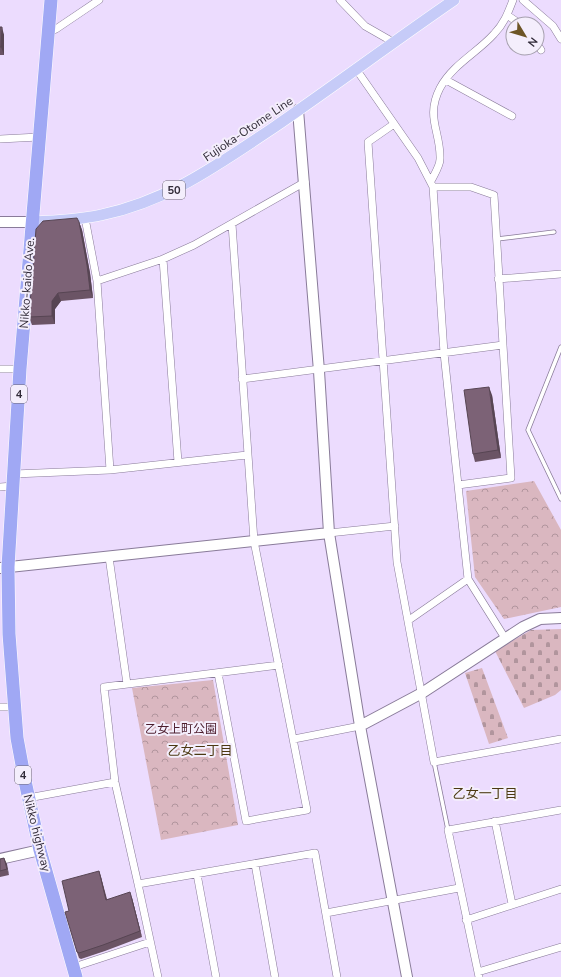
<svg xmlns="http://www.w3.org/2000/svg" width="561" height="977" viewBox="0 0 561 977" font-family="'Nunito Sans','Noto Sans JP',sans-serif">
<style>
.cemetery{fill:url(#cemetery-stones)}
.park{fill:url(#park-crowns)}
.lines{fill:none;stroke-linecap:round;stroke-linejoin:round}
.lane-casing{stroke:#897b99;stroke-width:5}
.street-casing{stroke:#897b99;stroke-width:8}
.secondary-casing{stroke:#897b99;stroke-width:12}
.primary-casing{stroke:#fff;stroke-width:12}
.highway-casing{stroke:#fff;stroke-width:14}
.lane{stroke:#fff;stroke-width:3.5}
.street{stroke:#fff;stroke-width:7}
.secondary{stroke:#fff;stroke-width:10}
.primary{stroke:#c6cbf8;stroke-width:11}
.highway{stroke:#a0a8f4;stroke-width:13}
.wall{fill:#6b5465}
.shaded-wall{fill:#574553}
.building{fill:#7c6276;stroke:#574553}
.labels{text-anchor:middle;stroke-width:4;stroke-linejoin:round;paint-order:stroke}
.shield{fill:#f4eefc;stroke:#6c6673;stroke-width:1}
.shield-label{font-size:11px;font-weight:bold;fill:#312b38}
.street-label{font-size:12px;fill:#312b38;stroke:#f4eefc}
.park-label{font-size:12px;fill:#4b1c2c;stroke:#f4eefc}
.neighbourhood-label{font-size:13px;fill:#4c3912;stroke:#f4eefc}
</style>
<defs>
<pattern id="cemetery-stones" width="16" height="16" patternUnits="userSpaceOnUse"><rect width="16" height="16" fill="#dab7c0"/><path d="M2 7V4a2 2 0 0 1 4 0v3zM10 15v-3a2 2 0 0 1 4 0v3z" fill="#b1959d"/></pattern>
<pattern id="park-crowns" width="20" height="18" patternUnits="userSpaceOnUse"><rect width="20" height="18" fill="#dab7c0"/><path d="M2 6a3 3 0 1 1 6 0M12 15a3 3 0 1 1 6 0" fill="none" stroke="#b1959d"/></pattern>
</defs>
<rect width="100%" height="100%" fill="#ecdcfe"/>
<!-- cemetery -->
<path class="cemetery" d="M561,629V690L555,695L524,708L495,651L531,630Z
M482,668L508,738L489,744L465,673Z"/>
<!-- park -->
<path class="park" d="M534,481L561,530V607L504,619L475,577L466,491Z
M213,680L238,825L161,840L132,688Z"/>
<g class="lines">
<!-- lane casing -->
<g class="lane-casing">
<path id="lane" d="M497,239L554,232
M561,347L528,430L561,499
M434,762L448,830"/>
</g>
<!-- street casing -->
<g class="street-casing">
<path id="street" d="M340,0L365,26L393,42
M523,0L553,26L561,39
M507,15L520,24
M49,32L56,29L99,0
M537,44L541,50
M356,69L418,158L433,187L444,353L468,579L505,638
M446,80L512,116
M394,124L368,142L397,562L434,762L561,739
M0,139L39,137
M431,181C434,175 440,166 440,159C441,132 425,117 440,88C453,64 477,53 494,34C504,24 508,13 513,0
M433,187H471L494,195L511,478L458,485
M85,218L97,281L110,470
M163,259L178,462
M498,279L561,274
M97,281L163,259L194,245L305,182
M0,369H20
M242,379L503,345
M14,474L110,470L247,455
M0,487L13,486
M329,533L395,526
M109,557L127,684
M409,620L468,579
M279,665L104,687L115,782L138,884L315,853L337,977
M218,673L246,821L307,810L254,541L232,224
M0,707H14
M294,739L360,726
M28,798L115,782
M495,821L512,904
M255,864L275,977
M197,874L216,977
M138,884L158,977
M326,913L459,888
M466,920L561,889
M74,967L150,942
M478,972L561,947
M479,977L448,830L561,810"/>
</g>
<!-- secondary casing -->
<g class="secondary-casing">
<path id="secondary" d="M298,110L319,371L329,533L360,726L407,977
M0,222H32
M0,568L329,533
M360,726L422,693L523,627L540,619L561,618
M0,859L40,850"/>
</g>
<!-- primary casing -->
<g class="primary-casing">
<path id="primary" d="M32,222C55,221 78,220 101,215C168,201 217,165 273,128C334,86 393,42 454,0"/>
</g>
<!-- highway casing -->
<g class="highway-casing">
<path id="highway" d="M51,0L20,369L8,567L9,634L17,738L25,781L40,850L76,977"/>
</g>
<!-- lane -->
<use href="#lane" class="lane"/>
<!-- street -->
<use href="#street" class="street"/>
<!-- secondary -->
<use href="#secondary" class="secondary"/>
<!-- primary -->
<use href="#primary" class="primary"/>
<!-- highway -->
<use href="#highway" class="highway"/>
</g>
<!-- wall -->
<path class="wall" d="M0,27L4,35V55H0Z
M79,222L82,230L90,273L93,298L61,301L55,309V324L32,325L29,317Z
M492,395L501,458L475,462L473,454Z
M4,858L9,875L0,877V859Z
M99,871L101,877L107,899L132,898L142,937L105,951L81,959L79,958L77,952L69,911Z"/>
<!-- shaded-wall -->
<path class="shaded-wall" d="M2,27L4,35V55L1,47Z
M79,222L82,230L90,273L93,298L90,290Z
M58,293L61,301L55,309V324L52,316V301Z
M489,387L492,395L501,458L498,450Z
M4,858L7,864L9,875L7,869Z
M99,871L101,877L108,906L106,900Z
M130,892L132,898L142,937L140,931Z"/>
<!-- building -->
<path class="building" d="M0,27H2L1,47H0Z
M77,218L79,222L87,265L90,290L58,293L52,301V316L29,317L36,229L43,221Z
M489,387L498,450L473,454L464,390Z
M4,858L7,869L0,871V859Z
M99,871L106,900L130,892L140,931L103,945L79,953L77,952L65,912L69,911L62,881Z"/>
<g class="labels">
<!-- shield labels -->
<g class="shield">
<rect x="163" y="181" width="22" height="18" rx="3"/>
<rect x="11" y="385" width="16" height="18" rx="3"/>
<rect x="15" y="766" width="16" height="18" rx="3"/>
</g>
<g class="shield-label">
<text x="174" y="194">50</text>
<text x="19" y="398">4</text>
<text x="23" y="779">4</text>
</g>
<!-- street labels -->
<g class="street-label">
<text transform="translate(248 129) rotate(-34)" y="4">Fujioka-Otome Line</text>
<text transform="translate(27 283) rotate(-86)" y="4">Nikko-kaido Ave.</text>
<text transform="translate(37 833) rotate(76)" y="4">Nikko highway</text>
</g>
<!-- park labels -->
<g class="park-label">
<text x="181" y="733">乙女上町公園</text>
</g>
<!-- neighbourhood labels -->
<g class="neighbourhood-label">
<text x="200" y="755">乙女二丁目</text>
<text x="485" y="798">乙女一丁目</text>
</g>
</g>
<!-- north arrow -->
<g transform="translate(525 36) rotate(128)"><circle r="19" fill="#f4eefc" stroke="#a6a0ae"/>
<path d="M0-3L7 15L0 10L-7 15Z" fill="#6d5526"/>
<text y="-6" font-size="11" font-weight="bold" text-anchor="middle" fill="#312b38">N</text>
</g>
</svg>
